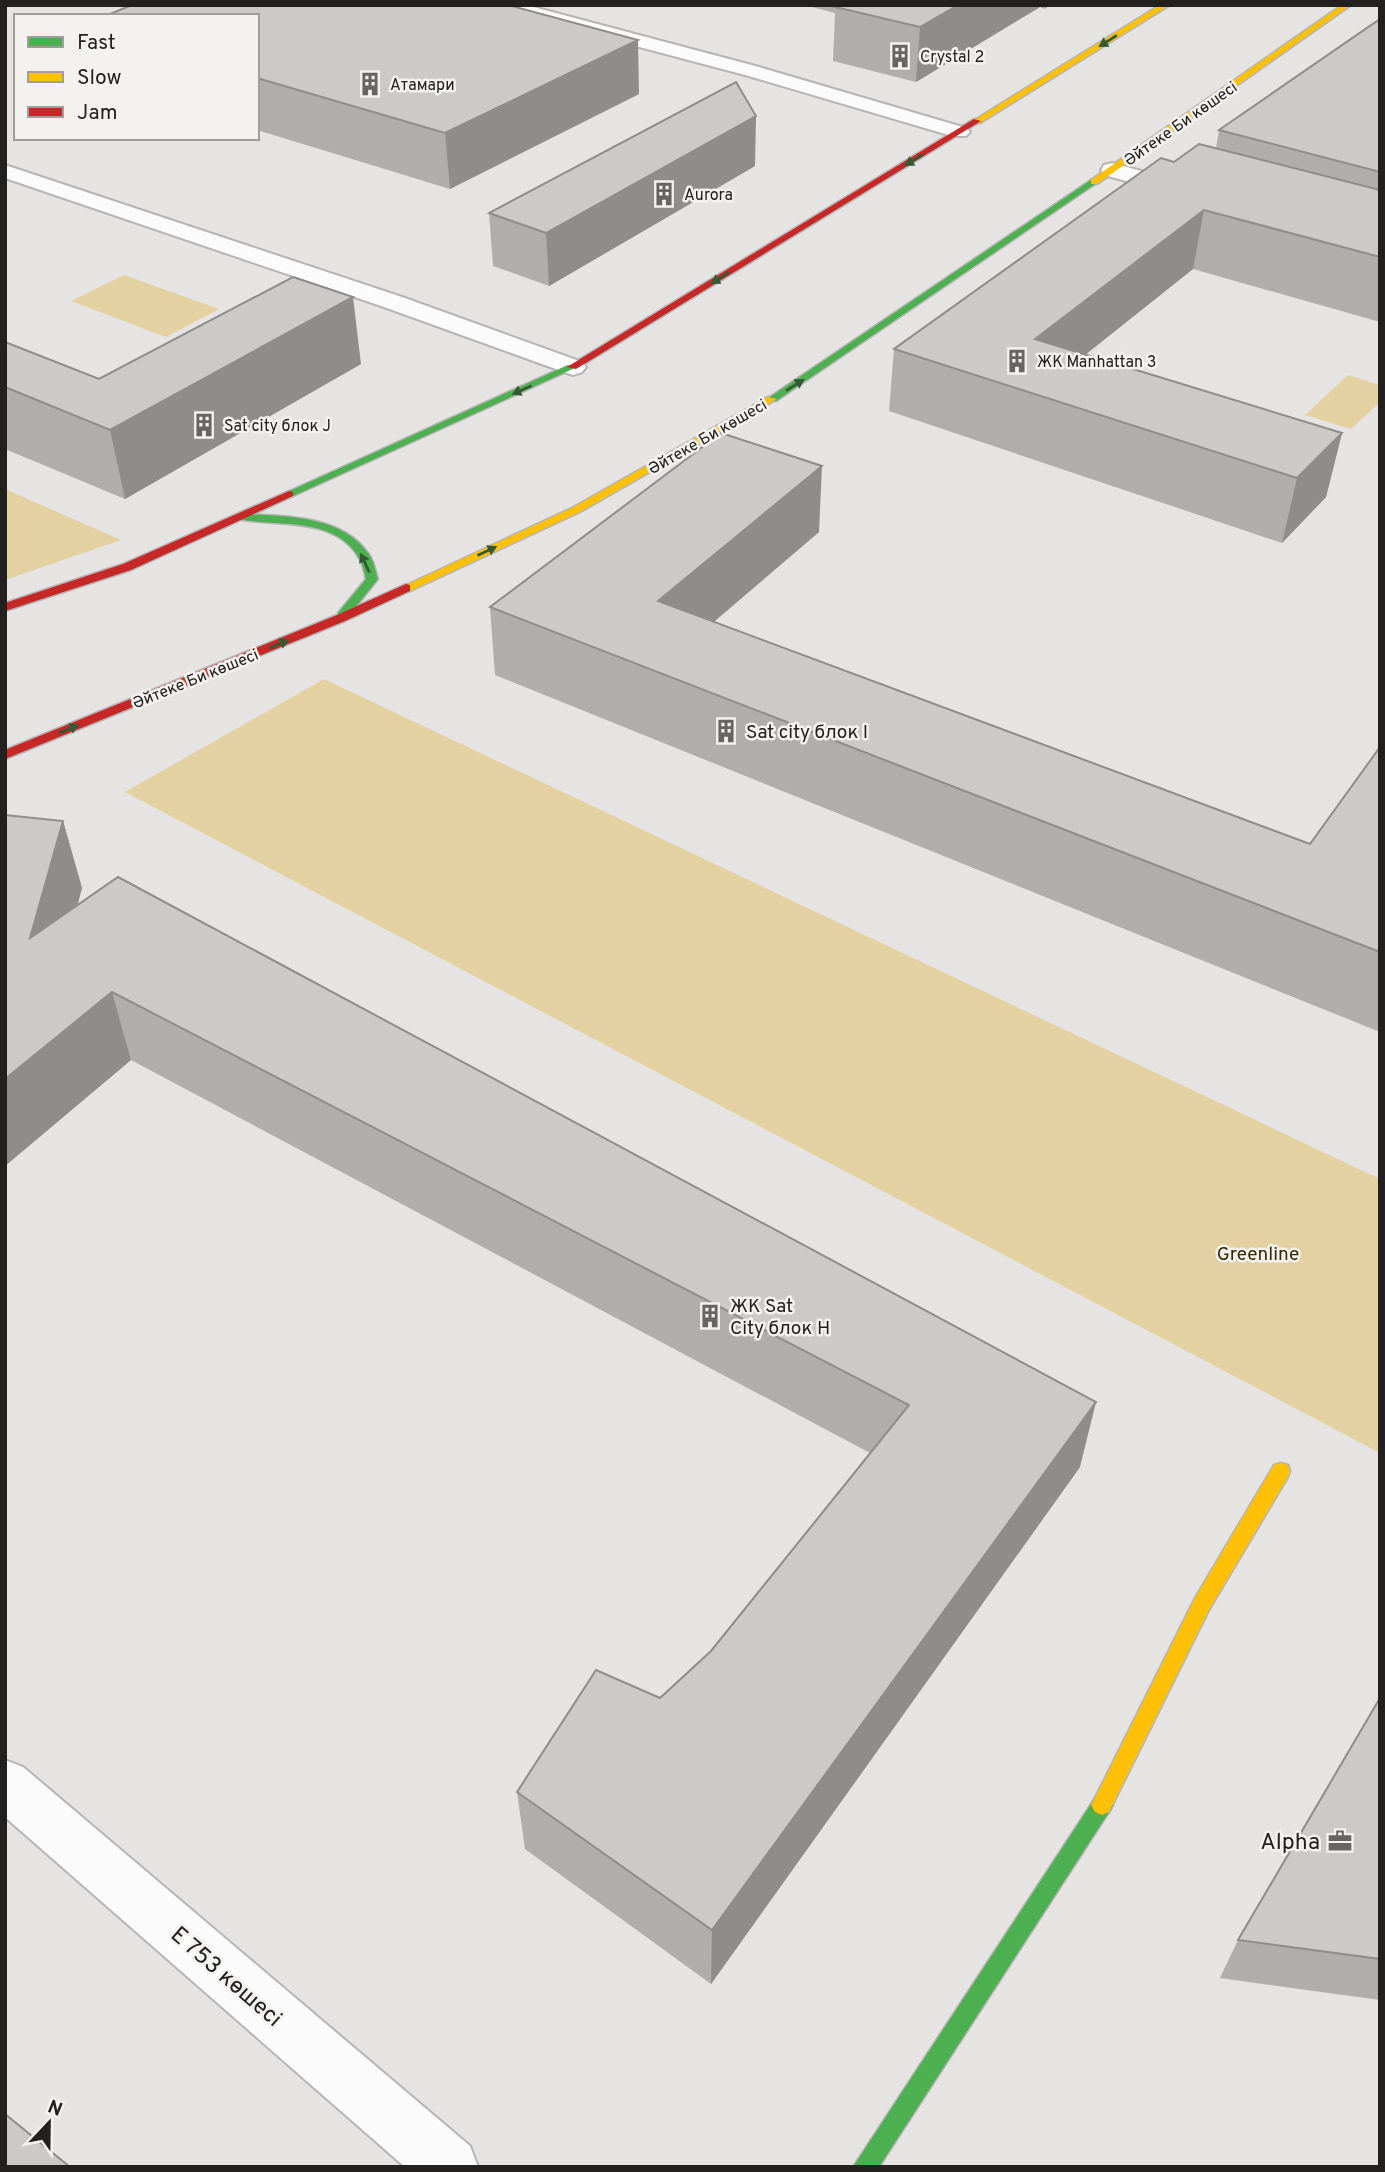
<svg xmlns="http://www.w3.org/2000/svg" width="1385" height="2172" viewBox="0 0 1385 2172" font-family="Overpass,sans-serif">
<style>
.green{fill:#e3d1a1}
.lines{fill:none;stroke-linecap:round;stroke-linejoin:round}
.street-casing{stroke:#b6b5b4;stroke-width:4}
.fast-casing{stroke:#b6b5b4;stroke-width:3}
.slow-casing{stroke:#b6b5b4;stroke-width:3}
.jam-casing{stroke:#b6b5b4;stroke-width:3}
.street{fill:#fbfbfb;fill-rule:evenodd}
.fast{fill:#4caf50;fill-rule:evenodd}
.slow{fill:#ffc107;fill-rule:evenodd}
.jam{fill:#c62828;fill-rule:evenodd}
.wall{fill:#afaeac}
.shaded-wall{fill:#8e8d8c}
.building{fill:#cbcac8;stroke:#8e8d8c;stroke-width:2}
.oneway{fill:#335a33}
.labels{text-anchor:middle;stroke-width:5;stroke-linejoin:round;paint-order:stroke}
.far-poi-label{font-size:16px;fill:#222120;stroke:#f3f2ee;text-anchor:start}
.far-street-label{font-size:16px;fill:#222120;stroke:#f3f2ee}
.poi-label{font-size:19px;fill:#222120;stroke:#f3f2ee;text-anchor:start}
.park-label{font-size:19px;fill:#362700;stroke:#f3f2ee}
.near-poi-label{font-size:23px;fill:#222120;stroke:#f3f2ee;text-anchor:end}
.near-street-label{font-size:23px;fill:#222120;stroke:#f3f2ee}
</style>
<rect width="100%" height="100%" fill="#e5e4e2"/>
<!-- green -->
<path class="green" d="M124,275L219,309L166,337L71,301Z
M1348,375L1380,385V402L1351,429L1305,415Z
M5,489L121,540L5,580Z
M324,679L1380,1179V1453L125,792Z"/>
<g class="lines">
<!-- street casing -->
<g class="street-casing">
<path id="street" d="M494,5H526L759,67L966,128L970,132L966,136H952L745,75L496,9Z
M1112,163L1193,185L1196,190L1193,195L1185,197L1104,175L1101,170L1104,165Z
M5,165L402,297L582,362L586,367L582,372L573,375L564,372L384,307L5,178Z
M5,1760L23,1767L470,2146L478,2167H405L5,1817Z"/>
</g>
<!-- fast casing -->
<g class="fast-casing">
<path id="fast" d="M1091,180L1098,182L776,401L767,399Z
M568,365L577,367L293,496L283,494Z
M242,514C284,516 341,515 368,553C374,561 375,570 378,579L346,619H338V613L366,579C364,572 363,564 359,558C335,516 277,527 238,519V515Z
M1102,1795L1109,1798L1113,1805L1109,1812L879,2167H853L1095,1798Z"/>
</g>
<!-- slow casing -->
<g class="slow-casing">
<path id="slow" d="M1160,5H1170L980,123L973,121Z
M1342,5H1351L1097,184H1091V180Z
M768,397L777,399L580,512L410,591L406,592L400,588L572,508Z
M1281,1463L1288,1465L1290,1471L1288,1477L1209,1610L1109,1812L1102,1815L1095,1812L1091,1805L1095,1798L1195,1598L1274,1465Z"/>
</g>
<!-- jam casing -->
<g class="jam-casing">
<path id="jam" d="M974,119L981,121L576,369L567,367Z
M289,491L293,492V496L131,570L5,611V603L123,564Z
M406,584L410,585V591L345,621L5,759V750L337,615Z"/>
</g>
<!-- street -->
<use href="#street" class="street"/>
<!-- fast -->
<use href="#fast" class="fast"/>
<!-- slow -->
<use href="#slow" class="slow"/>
<!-- jam -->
<use href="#jam" class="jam"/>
</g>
<!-- wall -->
<path class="wall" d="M132,5H513V7L639,94L450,189L257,130V16Z
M804,5H1050L1045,9L1040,7L916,82L833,61L835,13Z
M1380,19V322L1193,269L1086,354L1342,433L1326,497L1282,543L889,411L894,349L1174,162L1216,148L1219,130Z
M755,166L549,286L493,266L489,213Z
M5,342L99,379L361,364L125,499L5,449Z
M819,532L714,622L1310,844L1380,747V1032L495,675L490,607Z
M5,815L63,821L82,888L77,905L1080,1467L711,1984L525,1849L517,1792L660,1698L711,1651L870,1453L131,1060L5,1166Z
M1380,1698V2000L1220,1978L1238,1940Z"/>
<!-- shaded-wall -->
<path class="shaded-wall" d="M958,5H1040V7L916,82L920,27Z
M638,40L639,94L450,189L445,133Z
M756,116L755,166L549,286L546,233Z
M1204,210L1193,269L1036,394L1035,339Z
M353,297L361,364L125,499L110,430Z
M1342,433L1326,497L1282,543L1297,478Z
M822,466L819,532L658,669V601Z
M63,821L82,888L51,1005L30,938Z
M112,992L131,1060L5,1166V1079Z
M1096,1402L1080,1467L711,1984L712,1930Z"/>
<!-- building -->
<path class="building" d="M132,5H508L638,40L445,133L257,78V16H105Z
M839,5H958L920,27L835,7Z
M1380,19V172L1219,130Z
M736,82L756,116L546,233L489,213Z
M1199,144L1380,190V257L1204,210L1035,339L1342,433L1297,478L894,349L1161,158L1174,162Z
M293,277L353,297L110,430L5,387V342L99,379Z
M721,433L822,466L658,601L1310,844L1380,747V952L490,607Z
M5,815L63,821L30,938L118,877L1096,1402L712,1930L517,1792L596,1670L660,1698L711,1651L909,1405L112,992L5,1079Z
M1380,1698V1959L1238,1940Z
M5,2114L70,2167H5Z"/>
<!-- one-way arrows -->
<defs><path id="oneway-solid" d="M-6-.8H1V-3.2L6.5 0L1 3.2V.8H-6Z" transform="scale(1.75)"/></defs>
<g class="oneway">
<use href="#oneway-solid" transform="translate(1108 41) rotate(148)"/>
<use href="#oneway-solid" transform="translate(914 160) rotate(149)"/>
<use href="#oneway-solid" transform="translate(720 278) rotate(148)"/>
<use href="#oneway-solid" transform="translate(795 385) rotate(-32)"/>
<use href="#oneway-solid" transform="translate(522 390) rotate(156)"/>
<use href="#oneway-solid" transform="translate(487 551) rotate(-25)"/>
<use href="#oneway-solid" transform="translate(365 563) rotate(-115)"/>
<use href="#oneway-solid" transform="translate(279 644) rotate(-22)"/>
<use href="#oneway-solid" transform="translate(69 729) rotate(-22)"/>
</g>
<!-- icons -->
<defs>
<g id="building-bare" transform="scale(1.89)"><path d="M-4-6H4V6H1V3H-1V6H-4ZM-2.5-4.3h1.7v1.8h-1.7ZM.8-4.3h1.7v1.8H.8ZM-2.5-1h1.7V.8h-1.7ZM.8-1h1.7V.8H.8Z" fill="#666564" stroke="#f3f2ee" stroke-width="2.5" paint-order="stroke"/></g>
<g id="office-bare" transform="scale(1.89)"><path d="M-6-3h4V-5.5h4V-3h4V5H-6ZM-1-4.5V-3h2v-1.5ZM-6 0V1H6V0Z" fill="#666564" stroke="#f3f2ee" stroke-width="2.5" paint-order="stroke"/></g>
</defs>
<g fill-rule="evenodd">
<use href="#building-bare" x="900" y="56"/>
<use href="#building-bare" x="370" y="84"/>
<use href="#building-bare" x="664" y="194"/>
<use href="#building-bare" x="1017" y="361"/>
<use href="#building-bare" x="204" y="425"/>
<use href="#building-bare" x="726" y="731"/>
<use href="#building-bare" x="710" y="1316"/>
<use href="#office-bare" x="1340" y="1841"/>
</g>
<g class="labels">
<!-- far-poi labels -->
<g class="far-poi-label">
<text x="920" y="62">Crystal 2</text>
<text x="390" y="90">Атамари</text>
<text x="684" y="200">Aurora</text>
<text x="1037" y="367">ЖК Manhattan 3</text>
<text x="224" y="431">Sat city блок J</text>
</g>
<!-- far-street labels -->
<g class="far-street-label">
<text transform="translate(1180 123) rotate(-35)" y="6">Әйтеке Би көшесі</text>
<text transform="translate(707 436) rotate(-30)" y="6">Әйтеке Би көшесі</text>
<text transform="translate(195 678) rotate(-22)" y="6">Әйтеке Би көшесі</text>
</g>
<!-- poi labels -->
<g class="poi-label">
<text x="746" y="738">Sat city блок I</text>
<text x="730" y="1312">ЖК Sat<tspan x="730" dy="22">City блок H</tspan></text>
</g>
<!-- park labels -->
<g class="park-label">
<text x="1258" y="1260">Greenline</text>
</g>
<!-- near-poi labels -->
<g class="near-poi-label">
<text x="1320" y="1849">Alpha</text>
</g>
<!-- near-street labels -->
<g class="near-street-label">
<text transform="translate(227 1976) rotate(41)" y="8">Е 753 көшесі</text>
</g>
</g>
<!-- border -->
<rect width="1385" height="2172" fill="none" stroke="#222120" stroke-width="14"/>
<!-- legend -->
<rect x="14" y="14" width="245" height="126" fill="#f3f2ee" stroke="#9f9e9c" stroke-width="2"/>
<rect x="28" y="37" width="35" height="10" fill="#4caf50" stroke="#9f9e9c" stroke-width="2"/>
<text x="77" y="49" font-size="21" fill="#222120">Fast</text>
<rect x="28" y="72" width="35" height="10" fill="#ffc107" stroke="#9f9e9c" stroke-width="2"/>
<text x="77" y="84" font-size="21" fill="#222120">Slow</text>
<rect x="28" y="107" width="35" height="10" fill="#c62828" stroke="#9f9e9c" stroke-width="2"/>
<text x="77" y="119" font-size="21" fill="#222120">Jam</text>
<!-- north arrow -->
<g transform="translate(49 2123) rotate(22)" stroke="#f3f2ee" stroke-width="5" paint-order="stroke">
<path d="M0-5L12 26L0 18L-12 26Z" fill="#222120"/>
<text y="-10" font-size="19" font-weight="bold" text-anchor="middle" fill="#222120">N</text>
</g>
</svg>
